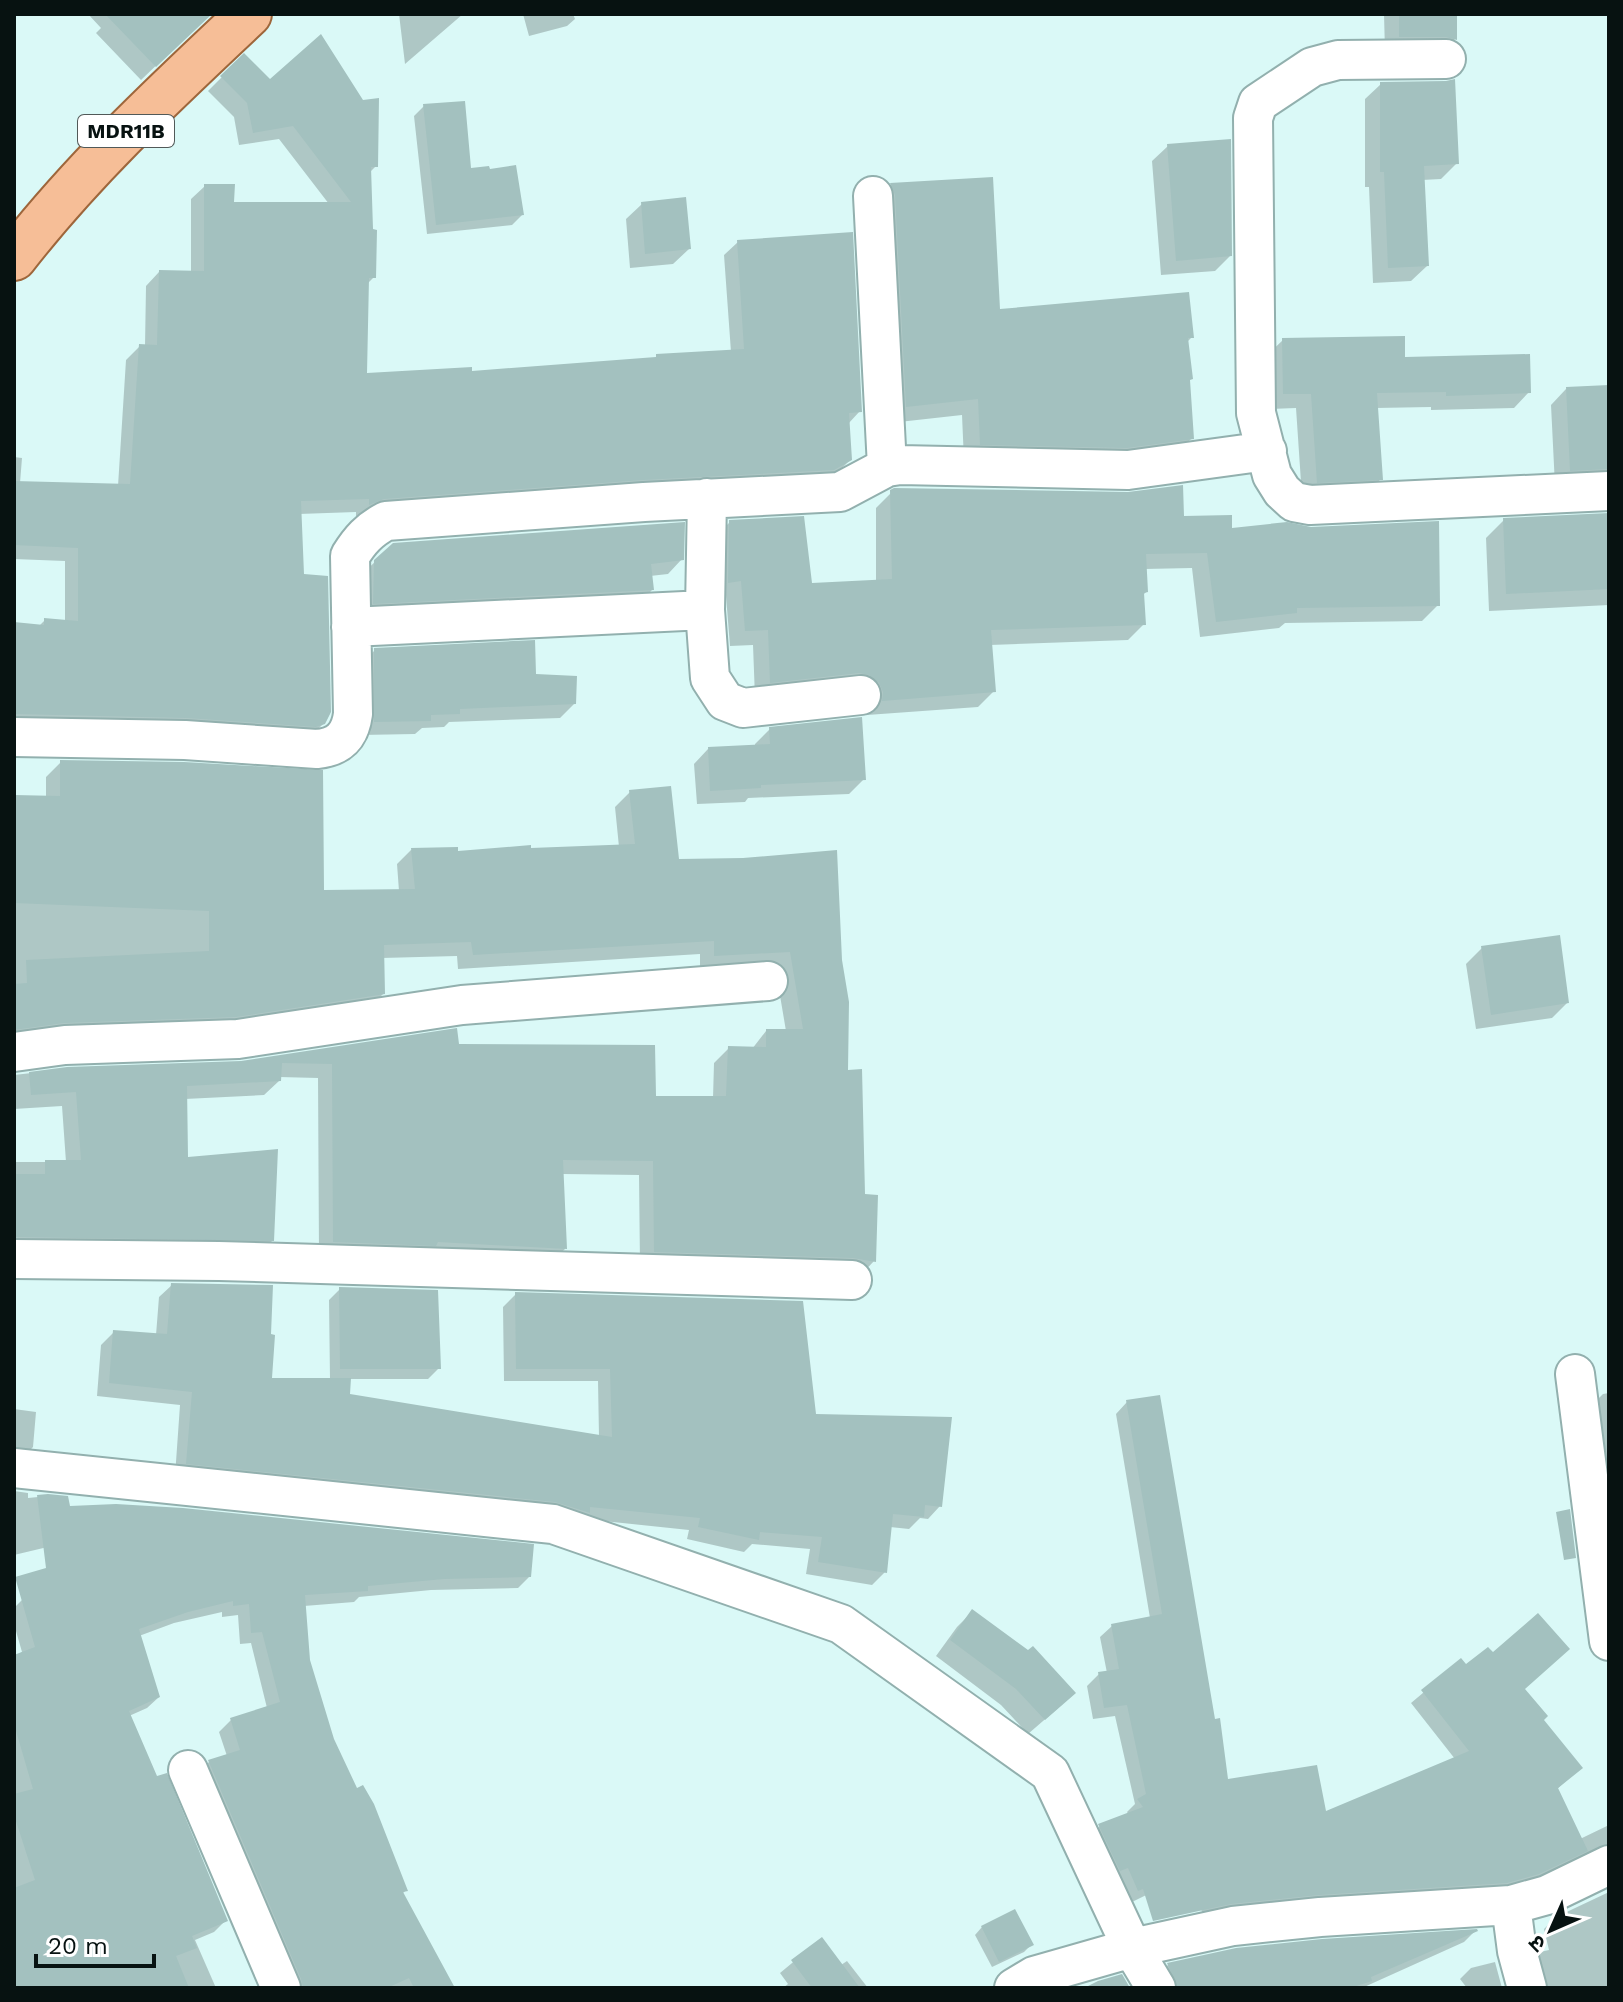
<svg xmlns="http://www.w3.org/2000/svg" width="1623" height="2002" viewBox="0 0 1623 2002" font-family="'Work Sans','Noto Sans Devanagari',sans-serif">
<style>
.shadow{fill:#0003}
.building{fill:#a3c1bf}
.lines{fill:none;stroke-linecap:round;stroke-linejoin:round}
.minor-casing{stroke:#92b0ae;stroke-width:42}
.major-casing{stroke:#9e663b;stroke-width:48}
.minor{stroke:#fff;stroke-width:38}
.major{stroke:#f6be97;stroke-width:44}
.labels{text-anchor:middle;stroke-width:7;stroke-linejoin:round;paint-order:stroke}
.shield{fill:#fff;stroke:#515958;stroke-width:2}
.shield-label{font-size:20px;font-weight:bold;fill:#071211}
</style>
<rect width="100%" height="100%" fill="#daf9f7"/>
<!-- shadow -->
<path class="shadow" d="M88,14H210L141,80L96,33L101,28Z
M399,14H463L405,64Z
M523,14H573L575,19L567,26L529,36Z
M1384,14H1455V39L1440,55L1385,52Z
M244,55L270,81L376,166L369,173L374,277L367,284L365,375L470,374L653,359L657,356L731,352L724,255L738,242L860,411L848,424L850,460L836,474L369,512L356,517V512L299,514L302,576L326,721L312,735L14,726V624L39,626L45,620L65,622V561L14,559V457L22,458L20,483L118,486L126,360L140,346H145L146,286L159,272H191V199L205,186L232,204H329L279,139L239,145L234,117L208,91Z
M1381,84L1457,163L1441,179L1422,180L1427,266L1411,281L1373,283L1369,187H1365V99Z
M424,106L470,170L522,215L512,225L427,234L414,116Z
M1168,146L1230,256L1215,271L1161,275L1152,161Z
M891,185L998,311L1192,337L1186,343L1192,438L1175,455L964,461L962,415L890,423L875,201Z
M642,204L689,249L673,264L630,268L626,219Z
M1283,340L1403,359L1529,392L1514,408L1431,410V407L1376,408L1381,479L1365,494L1302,497L1296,408L1268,409L1267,355Z
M1566,389L1609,396V474L1555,486L1551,405Z
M892,492L1182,518L1230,530L1438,605L1422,621L1285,623L1279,628L1200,637L1192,568L1145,569L1146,592L1142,596L1144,624L1128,640L990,645L994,691L978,707L867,715L868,709L755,698L753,645L730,646L726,596L713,597L714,538L730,522L810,585L876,581V508Z
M1609,515V605L1489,611L1486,538L1504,520Z
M393,545L682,559L668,574L650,576L652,590L638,604L360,617V576Z
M375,650L534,676L574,704L560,718L449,722L444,727L422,728L415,734L361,735V664Z
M770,729L864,779L849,794L748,798L745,802L697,804L694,764L708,749L755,747V744Z
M61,762L322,892L399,891L397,864L411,850L456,853L619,847L615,807L630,792L677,861L743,860L835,852L846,1072L874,1261L860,1276L640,1266L639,1175L562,1174L565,1249L550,1263L319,1256L318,1078L279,1077V1081L264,1095L185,1099L186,1159L273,1240L258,1255L14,1251V1162H66L62,1106L14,1109V1075L67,1069L239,1063L457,1046L655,1098H713L714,1063L729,1048L752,1049L766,1031H786L775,966L700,970V954L458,969L457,956L382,958L383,994L368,1009L14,1042V797L46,798V777Z
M1482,948L1567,1003L1552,1018L1476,1029L1466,964Z
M172,1285L270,1380H330L329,1300L340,1289L439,1368L428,1379H349L348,1395L599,1437L598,1381H504L503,1307L516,1294L814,1416L940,1506L928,1519L920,1518L909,1529L890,1527L885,1572L872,1585L806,1574L810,1549L752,1544L744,1552L687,1539L689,1530L175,1476L180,1405L97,1396L101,1345L114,1332L156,1335L159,1297Z
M1609,1393V1469L1592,1471L1583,1414L1603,1394Z
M1127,1402L1213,1721L1226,1782L1324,1814L1455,1759L1411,1703L1461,1661L1466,1667L1523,1690L1542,1720L1580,1768L1556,1790L1580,1839L1609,1825V1858L1526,1885L1204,1915L1183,1877L1132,1902L1131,1899L1126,1901L1088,1838L1100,1826L1129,1815L1127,1812L1135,1804L1115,1716L1093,1719L1087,1686L1099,1674L1107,1673L1100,1637L1112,1626L1150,1618L1116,1414Z
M14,1409L36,1412L33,1447L18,1462H14Z
M14,1491L28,1493V1498L48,1496L56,1545L14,1555Z
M150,1555L529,1577L518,1588L431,1590L359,1597L354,1602L304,1606L308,1661L332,1740L406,1890L402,1894L453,1988H289L197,1774L209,1762L227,1756L219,1732L231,1720L267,1708L251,1643L240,1644L238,1615L222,1617V1612L174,1623L139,1636L159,1697L147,1708L129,1716L156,1779L226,1920L214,1932L195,1940L216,1988H14V1657L22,1652L14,1624V1608L22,1600Z
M973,1611L1058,1708L1028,1734L1001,1705L936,1656L957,1627Z
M1609,1892V1988H1535L1529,1963L1540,1952L1549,1950L1544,1929L1556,1917Z
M982,1927L1031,1945L1024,1952L992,1967L975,1935Z
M1475,1931L1464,1942L1362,1988H1163L1156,1976L1168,1965L1237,1950Z
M821,1939L841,1965L847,1961L868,1988H783L788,1984L780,1973Z
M1495,1962L1502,1988H1467L1460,1979L1471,1968Z"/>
<!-- building -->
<path class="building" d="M105,14H212L156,67Z
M1399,14H1457V40L1446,37H1399Z
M321,34L363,100L379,98L378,167H371L373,229L377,230L376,278H369L367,373L472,367V371L656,357V354L744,349L737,240L853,232L862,412L849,413L852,460L834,470L643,480L384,499L369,505V499L301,501L304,574L328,576L331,712L325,724L316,727L186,718L14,714V622L44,625V618L78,621V548L14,545V481L130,484L139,344L157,345L159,270L204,271V184H235L234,202H351L293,126L253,133L247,103L220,76L244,53L270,79Z
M1455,79L1459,164L1424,166L1429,266L1388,268L1384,172H1380V82L1446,81Z
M465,101L471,168L489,166L490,169L516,165L524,215L436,225L423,104Z
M1231,139L1232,256L1176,261L1167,144Z
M993,177L1000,309L1189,292L1194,338H1188L1193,379L1190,380L1194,439L1127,448L980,445L978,399L906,407L895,195L890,183Z
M686,197L691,249L645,254L641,202Z
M1405,336V357L1530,354L1531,393L1446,396V392L1377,393L1383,480L1317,483L1311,394H1283L1282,338Z
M1609,385V469L1570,471L1566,387Z
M1183,485L1184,516L1232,515V528L1287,522L1311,527L1439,521L1440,606L1297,608V613L1216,622L1207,553L1146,554L1148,592L1144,593L1146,625L991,630L996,692L882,701L883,692L879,683L869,675L859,673L770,683L768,630L745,631L741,581L728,583L729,520L804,516L812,583L892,579L890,490L894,488L1128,492Z
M1609,513V589L1506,594L1503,518Z
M685,522L684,560L651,564L654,590L373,604L374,560L393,543Z
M535,640L536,674L577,676L576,704L460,709V714L431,715V721L374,722V648Z
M862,717L866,780L761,785V788L710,791L708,747L770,744L769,727Z
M60,760L184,762L323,770L324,890L415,889L411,848L458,847V851L531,845V848L635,844L629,790L671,786L679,859L743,858L837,850L842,960L849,1002L848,1070L862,1069L865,1194L878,1195L876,1262L853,1258L654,1252L653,1161L563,1160L567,1249L438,1242L436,1246L333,1242L332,1064L282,1063L281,1081L187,1086L188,1157L278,1149L274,1241L14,1237V1174H45V1160H81L76,1092L31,1095L29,1072L67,1067L241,1061L457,1028L459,1044L655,1045L656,1096H726L728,1046L766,1047V1029H803L790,952L714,956V941L473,955L471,942L384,945L385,994L236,1017L64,1023L14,1030V984L27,983L26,960L209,951V911L14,903V795L60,796Z
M1560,935L1569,1003L1491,1015L1481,946Z
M171,1283L273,1285L271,1334L275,1335L272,1378H351L350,1394L612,1437L610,1369H516L515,1292L803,1301L816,1414L952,1417L942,1507L925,1505L924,1517L893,1514L887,1573L818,1562L822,1537L760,1532L759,1540L698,1527L700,1518L590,1507V1513L555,1502L186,1464L192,1392L109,1383L113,1330L167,1334Z
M339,1287L438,1290L441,1369H340Z
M1160,1395L1215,1719L1220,1718L1228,1779L1317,1765L1326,1811L1469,1751L1421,1690L1461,1658L1466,1664L1488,1647L1493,1652L1538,1613L1570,1649L1525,1689L1548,1716L1544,1720L1583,1768L1558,1788L1588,1851L1539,1874L1507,1883L1319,1895L1231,1904L1153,1921L1143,1889L1138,1891L1128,1868L1120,1871L1098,1824L1143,1807L1137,1799L1146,1794L1127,1705L1104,1708L1098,1672L1119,1669L1111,1624L1162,1614L1126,1400Z
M48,1494L68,1496L70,1506L116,1504L183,1508L534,1544L531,1577L444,1579L368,1586V1591L305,1595L310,1660L334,1739L357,1788L363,1785L374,1804L408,1891L403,1892L455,1988H414L409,1978L387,1988H303L301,1979L208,1760L240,1750L230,1718L280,1702L262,1632L251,1633L249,1604L233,1606V1601L188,1612L139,1629L160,1697L129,1711L157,1776L167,1773L228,1921L192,1936L197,1948L176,1956L189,1988H14V1888L35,1880L14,1815V1794L33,1789L14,1724V1655L35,1647L15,1577L46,1568L37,1495Z
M1570,1509L1576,1558L1564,1560L1556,1512Z
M972,1609L1028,1650L1033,1646L1076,1693L1045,1720L1016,1689L950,1640Z
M1015,1909L1034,1945L999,1962L981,1926Z
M1477,1929L1478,1931L1371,1977L1372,1981L1350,1988H1178L1167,1963L1236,1948L1322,1939Z
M822,1937L860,1988H812L791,1960Z
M1122,1974L1130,1988H1084L1098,1981Z"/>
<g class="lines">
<!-- minor casing -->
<g class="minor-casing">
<path id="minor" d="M1446,59L1338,60L1312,67L1258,103L1253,118L1256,413L1272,475L1282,491L1294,502L1310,505L1609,491
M873,196L887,467
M707,498L705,610L710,678L725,701L743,708L861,695
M351,627L705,610
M14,737L185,740L317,749C339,747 350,736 353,714L350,556C360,540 369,530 386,521L644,502L840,492L887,467L900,465L1128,470L1267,451
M14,1052L65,1045L238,1039L462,1005L768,981
M14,1259L219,1261L852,1280
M1575,1374L1609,1641
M14,1468L553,1524L841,1624L1050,1773L1132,1948L1156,1988
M188,1770L281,1988
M1511,1905L1517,1951L1527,1988
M1014,1988L1034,1976L1132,1948L1233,1926L1320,1917L1511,1905L1547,1895L1609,1865"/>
</g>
<!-- major casing -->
<g class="major-casing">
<path id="major" d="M14,258C84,168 166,92 249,14"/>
</g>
<!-- minor -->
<use href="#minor" class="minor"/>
<!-- major -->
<use href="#major" class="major"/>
</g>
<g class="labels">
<!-- shield labels -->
<rect class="shield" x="78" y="115" width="96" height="32" rx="6"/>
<g class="shield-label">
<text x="126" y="138">MDR11B</text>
</g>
</g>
<!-- border -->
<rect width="1623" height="2002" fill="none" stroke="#071211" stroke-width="32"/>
<!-- north arrow -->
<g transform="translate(1551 1930) rotate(225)" stroke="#ffffff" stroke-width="6" paint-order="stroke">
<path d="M0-6L14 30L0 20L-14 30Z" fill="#071211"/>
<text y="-12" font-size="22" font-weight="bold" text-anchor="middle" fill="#071211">उ</text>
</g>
<!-- scale -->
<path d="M36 1954v12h118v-12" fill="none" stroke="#071211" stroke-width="4"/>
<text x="48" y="1954" font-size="24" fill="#071211" stroke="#ffffff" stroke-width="6" paint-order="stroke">20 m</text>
</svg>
